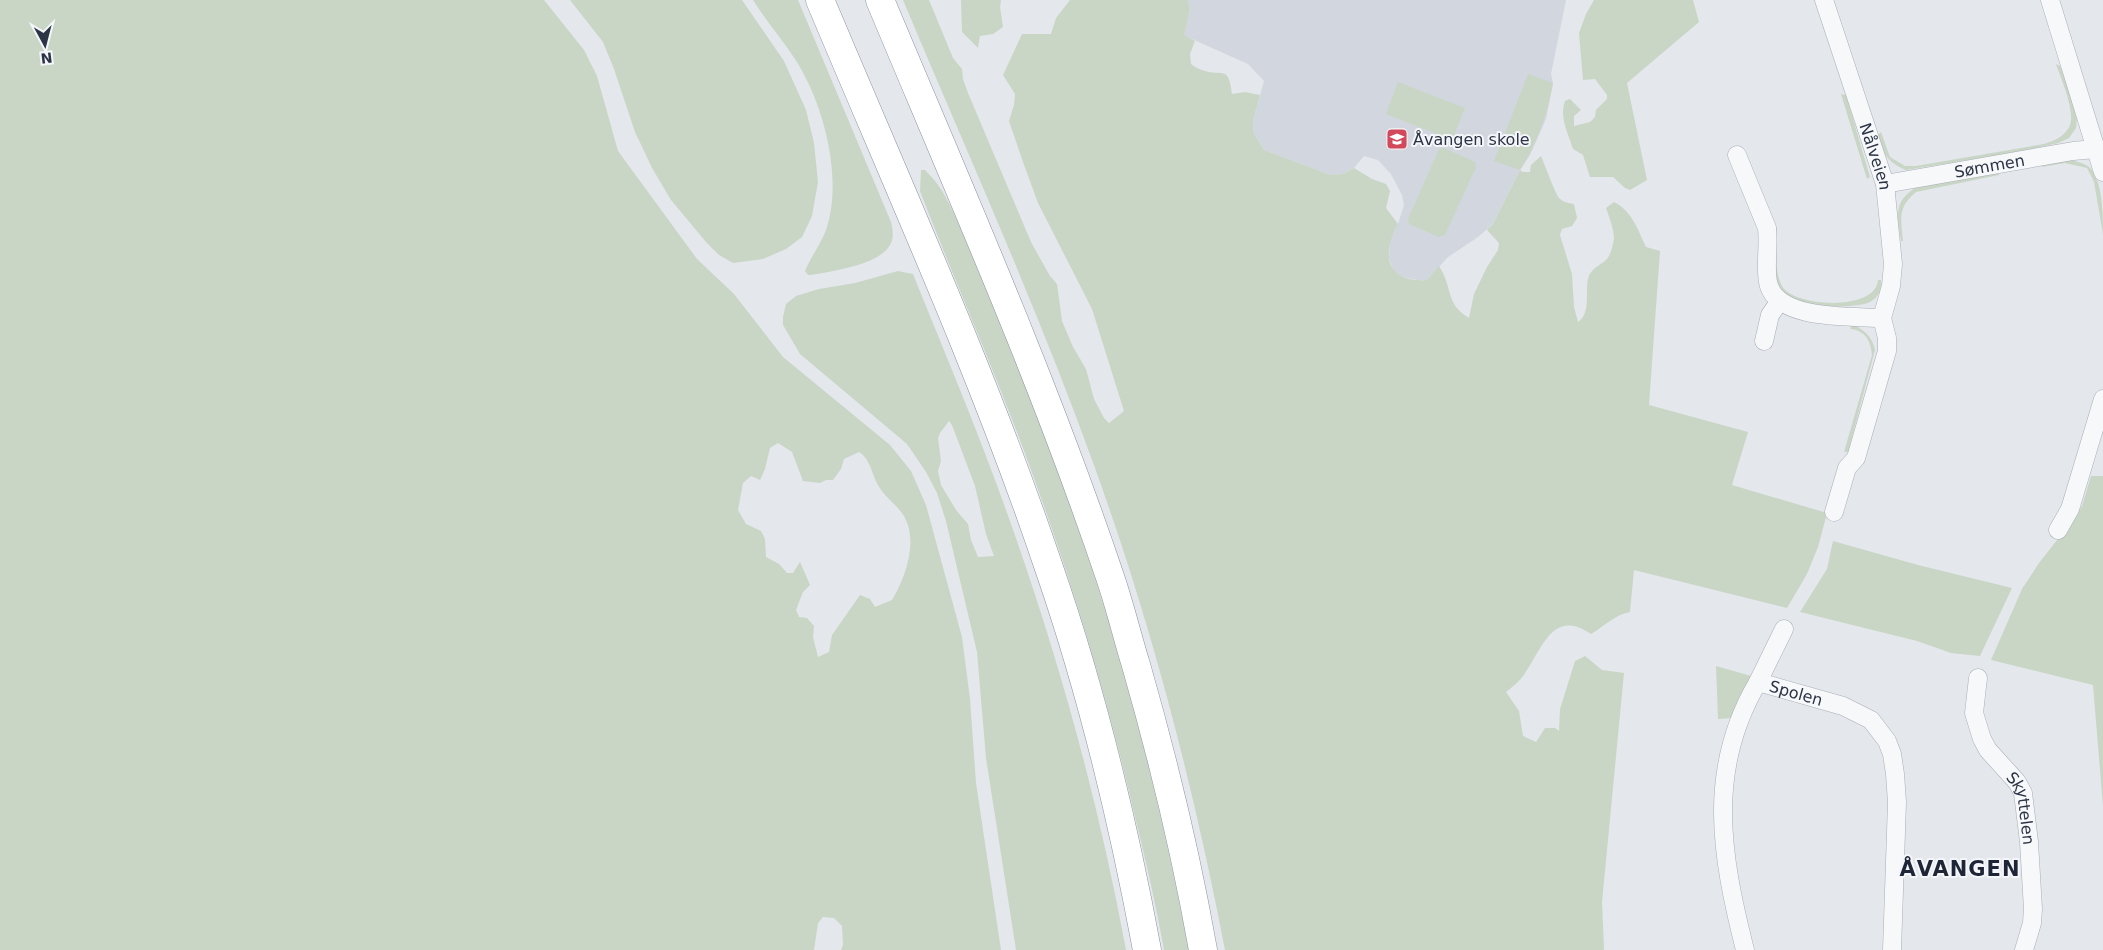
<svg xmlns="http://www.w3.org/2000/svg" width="2103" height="950" viewBox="0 0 2103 950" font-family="'DejaVu Sans',sans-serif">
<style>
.built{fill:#d2d6de}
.green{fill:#c9d6c5;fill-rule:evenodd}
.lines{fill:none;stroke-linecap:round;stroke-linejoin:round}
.street-casing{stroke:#a9aeb7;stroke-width:19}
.highway-casing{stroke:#8b94a3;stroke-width:29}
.street{stroke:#f7f8fa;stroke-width:18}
.highway{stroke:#fff;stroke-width:28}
.labels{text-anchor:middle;stroke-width:4;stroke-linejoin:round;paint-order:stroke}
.poi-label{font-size:16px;fill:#2b3445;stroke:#f4f6f9;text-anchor:start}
.street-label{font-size:16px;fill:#2b3445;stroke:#f4f6f9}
.district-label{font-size:21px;font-weight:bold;letter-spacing:1px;fill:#1d2536;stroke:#f4f6f9}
</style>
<rect width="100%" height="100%" fill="#e4e7ec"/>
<!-- built -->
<path class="built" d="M1188,0H1566L1551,74L1553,83L1546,119L1530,155L1520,170L1493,224L1478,237L1448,257L1427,280H1418L1402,277L1393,270L1389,257L1390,239L1398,224L1404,205L1402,195L1391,174L1378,160L1364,156L1354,168L1343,174L1331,175L1264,150L1253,132V121L1264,81L1248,64L1183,35L1190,8Z"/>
<!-- green -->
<path class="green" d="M0,0H544L584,50L597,76L618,151L697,259L734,294L783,357L890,445L911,471L926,505L962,637L970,699L976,783L1001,950H841L843,945L842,926L834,918L823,917L818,923L814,950H0ZM778,443L792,452L803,481L820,483L826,480H833L841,469L844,459L859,452C870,458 872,475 878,485C885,498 899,506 905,518C918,542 905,579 892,600L875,607L870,599L860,595L832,635L829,652L818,657L813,637L814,626L807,618L799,617L796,610L803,592L810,585L800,562L793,573H787L779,564L766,557L765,539L761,531L746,524L738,510L743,483L751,476L760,480L765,469L770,448Z
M570,0H742L784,61L806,110L814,143L818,182L812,216L802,237L786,249L763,259L733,263L719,255L706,242L671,200L652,168L635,132L614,69L603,42Z
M753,0H798L891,222C893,230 894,238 890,245C879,265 833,271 811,275H808L805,271C811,256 822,243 827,227C843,176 823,102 795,59C782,39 766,21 753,0Z
M903,0H929L953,58L962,69L963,79L968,93L1031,242L1050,276L1057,284L1062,321L1073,347L1086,369L1094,399L1104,418L1109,423L1124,411L1092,309L1038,203L1023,162L1009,121L1014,105L1015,94L1003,75L1022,34H1051L1056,18L1070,0H1188L1190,8L1184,35L1195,41L1190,54L1191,64C1194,66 1198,69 1202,70C1223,78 1228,63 1232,94L1245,92L1260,95L1253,121V132L1264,150L1331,175L1343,174L1354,168L1372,179L1386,184L1390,191L1386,208L1398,224C1381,254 1386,283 1427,280L1439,266C1453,287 1445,304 1469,318L1474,294L1487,267L1498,250L1499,243L1487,230L1493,224L1520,170L1494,161L1528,74L1553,83C1547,115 1538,142 1520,170L1523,172H1530L1531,165L1541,156C1544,163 1556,195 1559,198C1563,202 1568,203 1574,204L1577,218L1572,226L1562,229L1560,235L1572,274L1574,307L1578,322C1591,313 1585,293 1588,279C1590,269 1599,266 1606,260C1611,255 1613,245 1614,238C1614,229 1609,217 1606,208L1614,202C1632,211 1638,230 1646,247L1660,251L1649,405L1748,432L1732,485L1827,513L1818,547L1807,574L1787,608L1634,570L1630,612C1614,615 1605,626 1591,634C1552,607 1542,650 1523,676C1518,683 1512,687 1506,692L1519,711L1523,736L1536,742L1545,728H1555L1559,731L1560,709L1575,661L1585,656L1602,670L1624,673L1602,902L1604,950H1225C1193,784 1152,626 1095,468C1038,309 968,155 903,0Z
M961,0H1001L1000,7L1003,27L993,34L980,36L978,48L962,32Z
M1594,0H1693L1699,22L1627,83L1647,180L1630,190L1625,188L1613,177H1590L1583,155L1573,149C1568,133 1559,117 1565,101L1570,99L1581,110L1574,116V126L1590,122L1595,117L1596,110L1607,99V95L1595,79L1583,80L1579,33L1586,14Z
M2056,64L2060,66L2070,91L2077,117L2076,128L2069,138L2058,143L2023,151L1906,170C1887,162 1884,154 1877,136L1881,132L1890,157L1905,166H1916L2044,144C2053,141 2062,138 2068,129C2078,116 2061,79 2056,64Z
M1398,82L1465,108L1452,140L1386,114Z
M1841,94L1846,95L1870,177L1867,179Z
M1444,148L1475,162L1476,167L1445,235L1439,237L1409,224L1408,219L1439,149Z
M2071,160C2078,162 2088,164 2092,170C2103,187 2103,214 2103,234L2094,182L2087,168L2065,163L2042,167L2041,165Z
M921,170H925C944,188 953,211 963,234C975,260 986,287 997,314C1043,429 1087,544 1121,663C1148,757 1170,853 1189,950H1164C1156,905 1146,861 1135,817C1106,691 1068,569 1023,448C991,362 953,277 920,191Z
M1998,172L1999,175L1916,192C1897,208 1901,218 1903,241H1901C1898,217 1892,203 1915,188Z
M1775,228H1777C1777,246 1773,269 1782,286C1793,307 1876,312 1878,280H1881C1882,289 1879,297 1870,302C1856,309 1799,308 1787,298C1784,295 1777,287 1775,282C1773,274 1775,239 1775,228Z
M898,271L913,274C937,334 963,395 986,456C1047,616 1095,782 1126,950H1016L986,758L977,652L946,521L937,493L926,472L907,444L800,354L783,325V317L786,304L796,296L819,289L855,283ZM949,421L952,425L975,486L986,534L994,556L978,557L971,540L968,524L956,510L941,485L938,471L941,461L938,438L940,433Z
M1852,324C1864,330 1872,336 1875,350L1848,452H1844L1872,355C1871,341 1865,330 1850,329Z
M2091,476H2103V806L2093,685L1991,660L2022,589L2039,563L2076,516L2082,506Z
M1833,541L1918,565L2012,588L1980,656L1951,653L1917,641L1800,612L1827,569Z
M1716,666L1751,676L1733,718L1718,719Z"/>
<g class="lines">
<!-- street casing -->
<g class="street-casing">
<g id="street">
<path id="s1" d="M1824,0L1885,184L1893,264L1891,286L1882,318L1887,338V351L1856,458L1847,468L1834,512"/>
<path d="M2050,0L2103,172"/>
<path d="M1737,155L1767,228C1769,246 1765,266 1768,282C1775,321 1852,316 1882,318"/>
<path id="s2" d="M1885,184L2073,151L2095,149"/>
<path d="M1764,341L1770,315L1779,302"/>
<path d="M2058,530L2070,509L2103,399"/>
<path id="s3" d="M1978,678L1974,713L1982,739L1988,750L2017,782L2023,793L2029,842L2033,909L2032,923L2024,950"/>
<path d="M1758,682L1784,629"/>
<path id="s4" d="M1745,950C1721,855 1706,770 1758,682L1843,706L1871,720L1887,741L1892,754L1895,774L1897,802L1892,950"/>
</g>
</g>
<!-- highway casing -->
<g class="highway-casing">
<path id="highway" d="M820,0C899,188 984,375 1049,568C1092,692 1123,821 1147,950
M880,0C960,191 1044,381 1110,577C1120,606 1127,636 1136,665C1163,759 1186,854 1203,950"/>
</g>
<!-- street -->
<use href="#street" class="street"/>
<!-- highway -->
<use href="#highway" class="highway"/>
</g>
<!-- icons -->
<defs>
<g id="school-square" transform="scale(1.125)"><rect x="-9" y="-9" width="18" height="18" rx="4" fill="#d1495b" stroke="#f4f6f9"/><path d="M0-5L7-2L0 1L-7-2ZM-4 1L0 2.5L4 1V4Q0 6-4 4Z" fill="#fff"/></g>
</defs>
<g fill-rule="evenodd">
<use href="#school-square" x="1397" y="139"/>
</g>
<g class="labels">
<!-- poi labels -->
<g class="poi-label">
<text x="1413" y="145">Åvangen skole</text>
</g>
<!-- street labels -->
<g class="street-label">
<text dy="6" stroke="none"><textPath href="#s1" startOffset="165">Nålveien</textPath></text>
<text dy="6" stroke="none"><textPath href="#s2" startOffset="106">Sømmen</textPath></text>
<text dy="6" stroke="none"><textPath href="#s4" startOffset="316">Spolen</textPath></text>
<text dy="6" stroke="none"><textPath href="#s3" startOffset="145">Skyttelen</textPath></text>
</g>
<!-- district labels -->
<g class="district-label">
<text x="1960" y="876">ÅVANGEN</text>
</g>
</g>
<!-- north arrow -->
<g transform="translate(45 45) rotate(173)" stroke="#f4f6f9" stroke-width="4" paint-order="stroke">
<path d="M0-4L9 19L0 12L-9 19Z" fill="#2b3445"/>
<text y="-8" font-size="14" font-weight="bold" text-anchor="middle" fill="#2b3445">N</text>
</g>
</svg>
